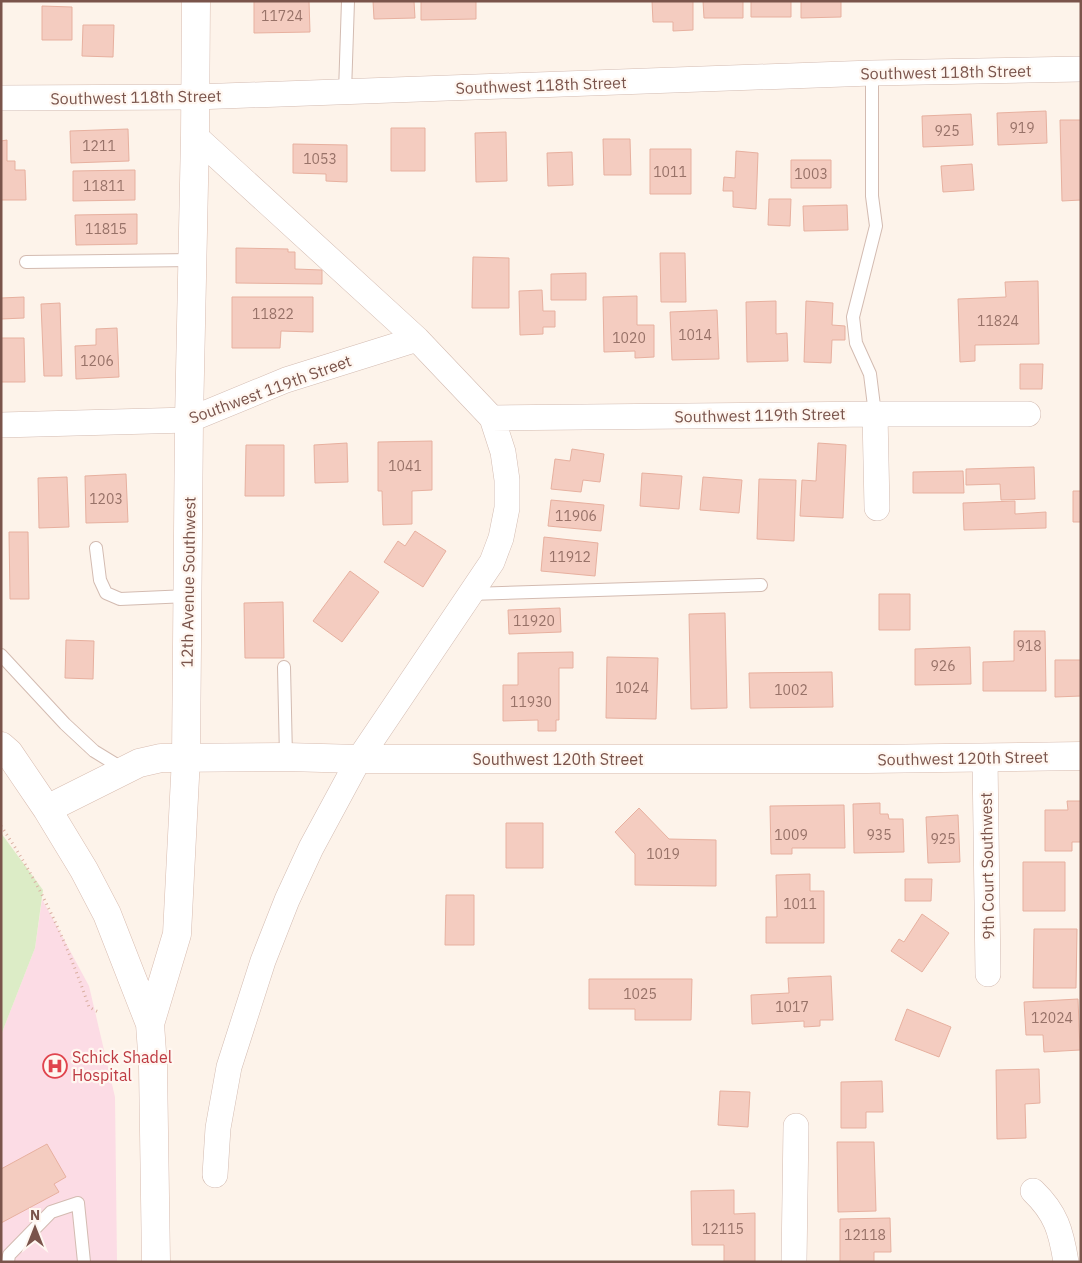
<svg xmlns="http://www.w3.org/2000/svg" width="1082" height="1263" viewBox="0 0 1082 1263" font-family="'IBM Plex Sans',sans-serif">
<style>
.medical{fill:#fcdce5}
.green{fill:#dcecc6}
.building{fill:#f4ccc0;stroke:#e7b09f}
.lines{fill:none;stroke-linecap:round;stroke-linejoin:round}
.lane-casing{stroke:#d3bbb1;stroke-width:14}
.street-casing{stroke:#d3bbb1;stroke-width:26}
.secondary-casing{stroke:#d8bcb0;stroke-width:29}
.path{stroke:#daafa2;stroke-width:3;stroke-dasharray:1 4;stroke-linecap:butt}
.lane{stroke:#fff;stroke-width:12}
.street{stroke:#fff;stroke-width:25}
.secondary{stroke:#fff;stroke-width:28}
.labels{text-anchor:middle;stroke-width:4.5;stroke-linejoin:round;paint-order:stroke}
.number-label{font-size:14px;fill:#987268}
.street-label{font-size:16px;fill:#7a544b;stroke:#fff7f1}
.health-label{font-size:16px;fill:#be3a42;stroke:#fff7f1;text-anchor:start}
</style>
<rect width="100%" height="100%" fill="#fdf3ea"/>
<!-- medical -->
<path class="medical" d="M42,899L89,986L115,1097L117,1262H1V1035L35,948Z"/>
<!-- green -->
<path class="green" d="M1,833L43,890L35,948L1,1035Z"/>
<!-- building -->
<path class="building" d="M254,1H309L310,32L254,33Z
M373,1H414L415,18L374,19Z
M421,1H476V19L421,20Z
M652,1H693V30L673,31V22H653Z
M703,1H743V18H704Z
M751,1H791V17H751Z
M801,1H841V17L801,18Z
M42,6L72,7V40H42Z
M83,25H114L113,57L82,56Z
M1046,111L1047,143L998,145L997,113Z
M971,114L973,145L923,147L922,116Z
M1060,120H1081V200L1062,201Z
M391,128H425V171H391Z
M128,129L129,161L71,163L70,131Z
M506,132L507,181L476,182L475,133Z
M603,139H630L631,175H604Z
M7,140V161H15V170H25L26,200H1V141Z
M293,144L347,145V182L326,181V174L293,173Z
M650,149H691V194H650Z
M736,151L758,153L756,209L733,207V191H723L724,177L735,178Z
M572,152L573,185L548,186L547,153Z
M791,160H831V188H791Z
M972,164L974,190L943,192L941,166Z
M135,170V200L73,201V171Z
M769,199H791L790,226L768,225Z
M847,205L848,230L804,231L803,206Z
M137,214V244L76,245L75,215Z
M236,248L288,249V252H295V269L322,270V284L236,283Z
M660,253H685L686,302H661Z
M473,257L509,258V308H472Z
M586,273V300H551V274Z
M1038,281L1039,344L975,345V361L960,362L958,299L1006,297L1005,282Z
M542,290L543,311H555V327H543V334L520,335L519,291Z
M637,296V325H654V357L635,358V351L604,352L603,297Z
M24,297V318L1,319V298Z
M232,297H313V332L281,331L280,348H232Z
M776,301V334L787,333L788,361L747,362L746,302Z
M806,301L833,303L832,325L845,326V340H832L831,363L804,362Z
M60,303L62,376H44L41,304Z
M717,310L719,359L672,360L670,312Z
M117,328L119,377L76,379L75,346L96,345V329Z
M1,338H24L25,382H1Z
M1020,364H1043L1042,389H1020Z
M432,441V490L412,491V524L383,525L382,491H378V442Z
M347,443L348,482L315,483L314,445Z
M818,443L846,445L843,518L800,516L802,480L816,481Z
M246,445H284V496H245Z
M572,449L604,454L600,482L583,480L581,492L551,489L555,459L570,461Z
M1034,467L1035,499L1001,500L1000,484L966,485V469Z
M963,471L964,493H913V472Z
M642,473L682,476L679,509L640,506Z
M126,474L128,522L86,523L85,476Z
M67,477L69,527L39,528L38,478Z
M703,477L742,480L739,513L700,510Z
M759,479L796,480L794,541L757,539Z
M1073,491H1081V522H1073Z
M551,500L604,505L601,531L548,526Z
M1015,501V514L1046,512V528L964,530L963,503Z
M415,531L446,551L423,587L384,562L398,541L405,546Z
M9,532H28L29,599H10Z
M544,537L598,543L595,576L541,571Z
M350,571L379,592L342,642L313,621Z
M879,594H910V630H879Z
M283,602L284,658H245L244,603Z
M560,608L561,632L509,634L508,610Z
M725,613L727,708L691,709L689,614Z
M1014,631H1045L1046,691H983V662L1014,661Z
M66,640L94,641L93,679L65,678Z
M970,647L971,684L915,685V649Z
M573,652V668H559V720H556V731H538V720L503,721V685H518V653Z
M607,657L658,658L656,719L606,718Z
M1055,660H1081V696L1055,697Z
M832,672L833,707L750,708L749,673Z
M1067,801H1081V842H1072V851H1045V810H1068Z
M880,803V814H888L889,819H903L904,852L854,853L853,804Z
M844,805L845,848H792V854H771L770,806Z
M639,808L669,839L716,840V886L635,885V854L615,832Z
M958,815L960,862L928,863L926,817Z
M506,823H543V868H506Z
M1023,862H1065V911H1023Z
M810,874V891H824V943H766V917H777L776,875Z
M905,879H932L931,901H905Z
M446,895H474V945H445Z
M922,914L949,933L922,972L891,951L899,939L904,942Z
M1034,929H1077L1076,988H1033Z
M831,976L833,1020H820V1026L804,1027V1021L752,1024L751,995L789,993L788,978Z
M589,979H692L691,1020H635V1009H589Z
M1078,999L1080,1050L1044,1052L1043,1035H1026L1024,1002Z
M907,1009L951,1027L939,1057L895,1040Z
M1039,1069L1040,1103L1025,1104L1026,1138L997,1139L996,1070Z
M882,1081L883,1112H866V1128H841V1082Z
M720,1091L750,1092L748,1127L718,1125Z
M837,1142H874L876,1211L838,1212Z
M47,1144L66,1177L54,1184L59,1192L1,1223V1169Z
M734,1190V1214L755,1213V1262H724V1245H692L691,1191Z
M890,1218L891,1252H874V1262H840V1219Z"/>
<g class="lines">
<!-- lane casing -->
<g class="lane-casing">
<path id="lane" d="M872,73V196L876,226L853,317L856,343L870,374L875,414
M345,92L348,1
M26,262L193,260
M96,548L100,580L106,593L120,599L188,596
M470,594L761,585
M1,655L65,724L94,751L125,770
M284,667L286,757
M8,1262L9,1255L51,1212L78,1203L84,1262"/>
</g>
<!-- street casing -->
<g class="street-casing">
<path id="street" d="M1,98L195,97L872,73L1081,69
M195,136L417,339L492,418L503,452L507,480V508L501,538L492,562L359,759L311,848L287,900L263,961L229,1067L218,1128L215,1175
M875,414L877,508
M492,418L875,414H1028
M1,425L189,420L286,380L417,339
M985,758L988,974
M1033,1191C1056,1213 1061,1231 1066,1262
M794,1262L796,1126"/>
</g>
<!-- secondary casing -->
<g class="secondary-casing">
<path id="secondary" d="M1,746L9,753L47,809L84,870L107,914L150,1024L153,1066L156,1262
M47,809L139,763L161,758L286,757L359,759H868L1081,756
M150,1024L177,934L186,758L189,420L195,136L196,1"/>
</g>
<!-- path -->
<path class="path" d="M1,826C40,883 67,943 89,1007L100,1013"/>
<!-- lane -->
<use href="#lane" class="lane"/>
<!-- street -->
<use href="#street" class="street"/>
<!-- secondary -->
<use href="#secondary" class="secondary"/>
</g>
<!-- icons -->
<defs>
<g id="hospital-ring" transform="scale(1.25)"><circle r="9.5" fill="#fff7f1" stroke="#e0444e" stroke-width="1.5"/><path d="M-5-5h3v3.5h4V-5h3V5h-3V1.5h-4V5h-3Z" fill="#e0444e"/></g>
</defs>
<g fill-rule="evenodd">
<use href="#hospital-ring" x="55" y="1066"/>
</g>
<g class="labels">
<!-- number labels -->
<g class="number-label">
<text x="282" y="21">11724</text>
<text x="1022" y="133">919</text>
<text x="947" y="136">925</text>
<text x="99" y="151">1211</text>
<text x="320" y="164">1053</text>
<text x="670" y="177">1011</text>
<text x="811" y="179">1003</text>
<text x="104" y="191">11811</text>
<text x="106" y="234">11815</text>
<text x="273" y="319">11822</text>
<text x="998" y="326">11824</text>
<text x="695" y="340">1014</text>
<text x="629" y="343">1020</text>
<text x="97" y="366">1206</text>
<text x="405" y="471">1041</text>
<text x="106" y="504">1203</text>
<text x="576" y="521">11906</text>
<text x="570" y="562">11912</text>
<text x="534" y="626">11920</text>
<text x="1029" y="651">918</text>
<text x="943" y="671">926</text>
<text x="632" y="693">1024</text>
<text x="791" y="695">1002</text>
<text x="531" y="707">11930</text>
<text x="791" y="840">1009</text>
<text x="879" y="840">935</text>
<text x="943" y="844">925</text>
<text x="663" y="859">1019</text>
<text x="800" y="909">1011</text>
<text x="640" y="999">1025</text>
<text x="792" y="1012">1017</text>
<text x="1052" y="1023">12024</text>
<text x="723" y="1234">12115</text>
<text x="865" y="1240">12118</text>
</g>
<!-- street labels -->
<g class="street-label">
<text transform="translate(946 72) rotate(-1)" y="6">Southwest 118th Street</text>
<text transform="translate(541 85) rotate(-2)" y="6">Southwest 118th Street</text>
<text transform="translate(136 97) rotate(-1)" y="6">Southwest 118th Street</text>
<text transform="translate(270 389) rotate(-20)" y="6">Southwest 119th Street</text>
<text transform="translate(760 415) rotate(-1)" y="6">Southwest 119th Street</text>
<text transform="translate(188 582) rotate(-89)" y="6">12th Avenue Southwest</text>
<text transform="translate(963 758) rotate(-1)" y="6">Southwest 120th Street</text>
<text x="558" y="765">Southwest 120th Street</text>
<text transform="translate(987 866) rotate(-91)" y="6">9th Court Southwest</text>
</g>
<!-- health labels -->
<g class="health-label">
<text x="72" y="1063">Schick Shadel<tspan x="72" dy="18">Hospital</tspan></text>
</g>
</g>
<!-- border -->
<rect width="1082" height="1263" fill="none" stroke="#7a544b" stroke-width="5"/>
<!-- north arrow -->
<g transform="translate(35 1228)" stroke="#fff7f1" stroke-width="4" paint-order="stroke">
<path d="M0-4L9 19L0 12L-9 19Z" fill="#7a544b"/>
<text y="-8" font-size="14" font-weight="bold" text-anchor="middle" fill="#7a544b">N</text>
</g>
</svg>
